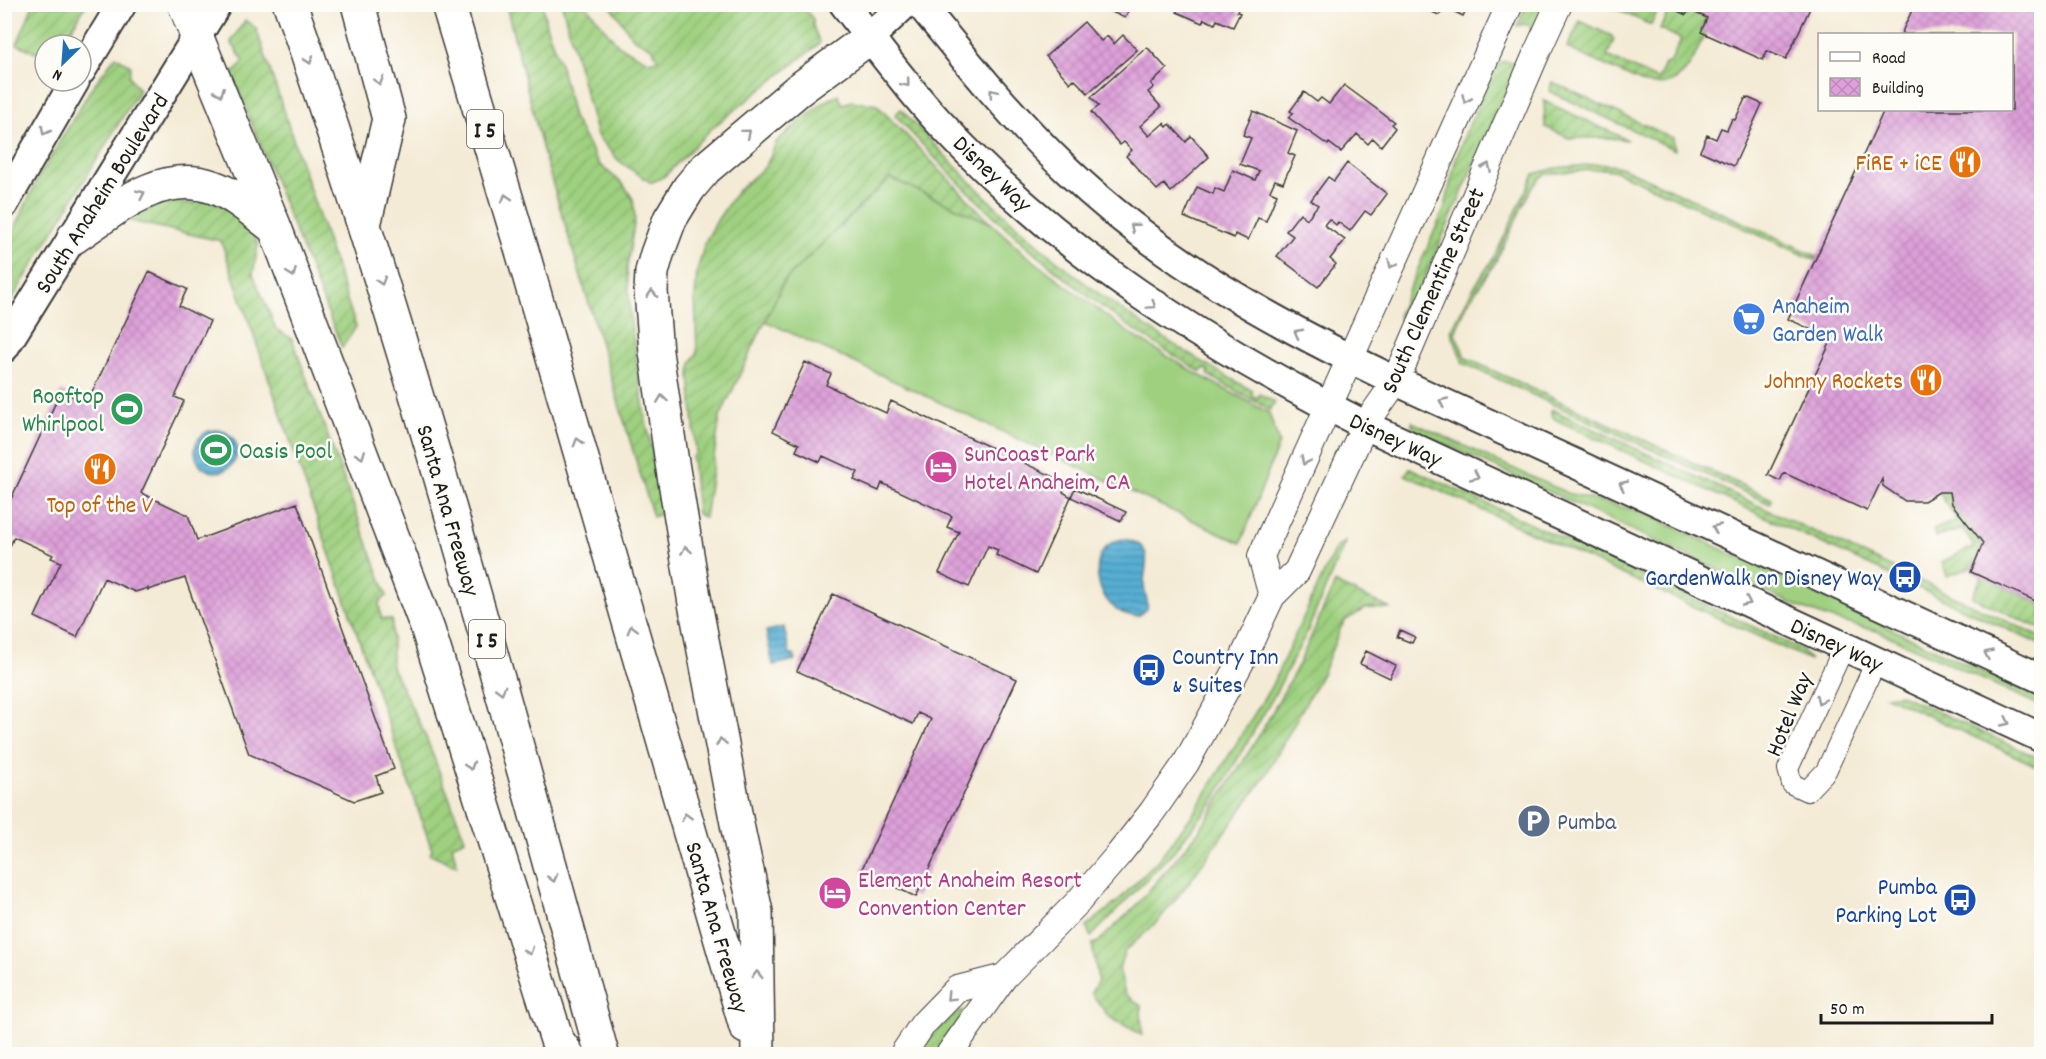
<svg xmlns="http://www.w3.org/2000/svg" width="2046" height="1059" viewBox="0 0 2046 1059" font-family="Dekko,sans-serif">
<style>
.grass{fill:#9ed07f;stroke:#5d764e;stroke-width:1.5}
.garden{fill:url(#garden-furrows);stroke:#5d764e;stroke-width:1.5}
.water{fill:url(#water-rules);stroke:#396678;stroke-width:1.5}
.building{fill:url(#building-cross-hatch)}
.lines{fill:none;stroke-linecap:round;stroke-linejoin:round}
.minor-casing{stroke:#3c3b38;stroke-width:22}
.tertiary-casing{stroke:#3c3b38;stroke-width:28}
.secondary-casing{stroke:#3c3b38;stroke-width:32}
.primary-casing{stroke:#3c3b38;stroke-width:34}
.motorway-casing{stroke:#3c3b38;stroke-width:36}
.minor{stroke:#fff;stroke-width:20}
.tertiary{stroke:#fff;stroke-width:26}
.secondary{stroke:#fff;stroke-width:28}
.primary{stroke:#fff;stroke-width:32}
.motorway{stroke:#fff;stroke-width:33}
.oneway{stroke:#999}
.labels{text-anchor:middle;stroke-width:5;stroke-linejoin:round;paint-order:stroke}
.shield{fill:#fdfcf7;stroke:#605f5e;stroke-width:1.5}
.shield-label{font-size:22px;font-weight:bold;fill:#1c1c1c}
.food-label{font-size:24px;fill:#c56008;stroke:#fdfcf7;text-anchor:end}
.street-label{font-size:24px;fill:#1c1c1c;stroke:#fdfcf7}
.shop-label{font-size:24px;fill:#366cbe;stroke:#fdfcf7;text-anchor:start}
.leisure-label{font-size:24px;fill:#27864d;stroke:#fdfcf7;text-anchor:end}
.hotel-label{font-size:24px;fill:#b23c85;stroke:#fdfcf7;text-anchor:start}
.transit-label{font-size:24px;fill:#164399;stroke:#fdfcf7;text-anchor:end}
.service-label{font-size:24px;fill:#4e5e75;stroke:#fdfcf7;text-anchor:start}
</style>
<defs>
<pattern id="garden-furrows" width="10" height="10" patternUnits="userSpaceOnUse" patternTransform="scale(1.5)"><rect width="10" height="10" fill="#9ed07f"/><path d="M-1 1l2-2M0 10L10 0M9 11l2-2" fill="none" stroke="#88b26d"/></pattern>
<pattern id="water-rules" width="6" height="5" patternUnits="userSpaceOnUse" patternTransform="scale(1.5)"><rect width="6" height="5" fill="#56afd4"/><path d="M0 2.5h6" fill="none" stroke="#468eab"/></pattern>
<pattern id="building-cross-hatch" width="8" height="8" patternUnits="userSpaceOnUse" patternTransform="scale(1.5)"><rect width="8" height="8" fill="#dda0d9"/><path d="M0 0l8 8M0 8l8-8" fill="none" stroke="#bd89ba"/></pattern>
</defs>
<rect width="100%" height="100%" fill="#fdfcf7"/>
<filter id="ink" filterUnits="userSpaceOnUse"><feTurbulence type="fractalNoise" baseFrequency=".0167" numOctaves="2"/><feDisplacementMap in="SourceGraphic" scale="12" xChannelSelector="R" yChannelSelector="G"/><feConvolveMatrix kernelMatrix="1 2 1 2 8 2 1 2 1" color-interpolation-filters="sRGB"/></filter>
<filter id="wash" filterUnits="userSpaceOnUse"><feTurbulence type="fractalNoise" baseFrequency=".008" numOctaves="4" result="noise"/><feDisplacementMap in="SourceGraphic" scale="24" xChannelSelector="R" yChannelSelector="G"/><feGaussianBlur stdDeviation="1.35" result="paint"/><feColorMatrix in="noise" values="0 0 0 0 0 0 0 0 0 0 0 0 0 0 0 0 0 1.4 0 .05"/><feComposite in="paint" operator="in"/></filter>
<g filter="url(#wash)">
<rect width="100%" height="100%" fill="#f4ebd6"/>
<!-- grass -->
<path class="grass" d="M890,178L991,223L1026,255L1133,336L1199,375L1269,413L1279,443L1241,543L765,321L784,281Z
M1412,422L1567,493L1642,512L2041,699V706L1880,632L1828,618L1797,606L1417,431L1412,427Z
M1345,542L1307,632L1274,696L1213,802L1173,852L1091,937L1086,927L1117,902L1157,861L1193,814L1271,687L1336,547Z"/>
<!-- garden -->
<path class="garden" d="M33,5H86L62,45H45V57L17,44Z
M506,5H543L546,25L561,67L573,117L599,164L623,184L633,199L635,218L627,268L631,323L645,417L665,512L653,517L544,155Z
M562,5H586L618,45L650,62L658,59L652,48L633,38L610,5H801L813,19V26L820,43L712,128L665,176L651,183L619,161L597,136Z
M1527,5H1545L1534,29L1526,24L1517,26Z
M1607,5H1660L1651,25Z
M1670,8L1686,15L1689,10L1707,18L1701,31L1705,33C1692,63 1684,90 1645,84L1567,48L1580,21L1612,36L1614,40L1607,56L1658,80L1665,64L1670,63L1681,39L1660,29Z
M245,20L256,28L356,327L342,348L232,75L244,62L231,42Z
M116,56L131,66L129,76L139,90L5,311V251L36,182L92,87Z
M1504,61L1519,63L1406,320H1400L1398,314L1445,207L1455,162L1465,134L1496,66Z
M1552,82L1673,138L1675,150L1549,91Z
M838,95L843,104L852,101L877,105L991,223L890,178L784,281L720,417L705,518L697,514L692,457L696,454L690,375L691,363L697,353L695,296L697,272L705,242L718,219L737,191L766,166L777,141L824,102Z
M1544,101L1628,140L1608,138H1569L1545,127Z
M901,109C953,165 1006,220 1066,268C1124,315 1188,355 1253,391L1251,395L1258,398L1259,394L1275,402L1270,410L1208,375L1209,371L1204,368L1201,372C1173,355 1144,337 1117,318C1036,259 962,190 895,115Z
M1598,164L1617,166L1626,169L1817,256L1815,260L1613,170L1603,169L1547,174L1541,177L1531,189L1495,263L1467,304L1455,333L1466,358L1772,499L1770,504L1463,363L1451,331L1471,292L1495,256L1534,174L1556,168Z
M197,191L249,222L258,245L253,274L276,329L292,339L387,596L379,602L381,618L392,620V667L426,737L465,839L452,845L457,866L430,854L432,850L221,241L130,221L160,201L195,204Z
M1551,409L2041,637V645L1556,420L1551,415Z
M1410,468L1801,649L1810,660L1405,475Z
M1939,492H1950L1952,504L1983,543L1973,567L1947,576L1942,562L1974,546L1963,529L1936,537L1933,530L1957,520Z
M1982,576L2041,604V629L1972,597Z
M1335,583L1391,609L1366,608L1346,620L1341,627L1323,672L1264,778L1188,884L1158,921L1124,952L1119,969L1125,994L1141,1006L1142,1035L1109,1017L1091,993L1098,980L1092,944L1098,942L1135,907L1199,831L1260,734L1299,664Z
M1899,694L2041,759V768L1886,696Z
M960,1011H965L935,1054H917L938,1029Z"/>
<!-- water -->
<path class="water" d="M195 451a21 21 0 1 1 42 0a21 21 0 1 1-42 0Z
M1125,539C1157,547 1144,563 1144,585C1144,594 1149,600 1147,609L1138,616C1093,617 1081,542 1125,539Z
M784,627L790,655H794L796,660L773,665L766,631Z"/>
<g id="blocks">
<!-- building -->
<path class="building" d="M1094,4H1131L1125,18Z
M1180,4H1240L1237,12L1240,13L1233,27L1217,20L1215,24L1204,19L1202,23L1177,12Z
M1414,4H1469L1463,16L1445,7L1439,15Z
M1663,4H1812L1786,59L1767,51L1763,60L1701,32L1707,18L1689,10L1686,15Z
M1915,4H2042V604L1971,572L1983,543L1952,504L1950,492H1939L1924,501H1905L1883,486L1882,479L1867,511L1784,473L1780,481L1768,475L1832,339L1788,319L1884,110H2012V34H1901Z
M1084,22L1101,41L1107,36L1114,44L1123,35L1137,50L1088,93L1074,79L1070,83L1046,56Z
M1147,47L1167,69L1151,84L1154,87L1148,92L1161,107L1140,126L1149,136L1164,123L1167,127L1170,124L1186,142L1191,136L1209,157L1171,192L1164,184L1157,190L1126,156L1132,150L1124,142L1120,145L1091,112L1099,106L1091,97Z
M1344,85L1394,122L1391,124L1395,128L1381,146L1373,138L1368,144L1357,134L1341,152L1329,143L1328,145L1289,118L1293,113L1290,111L1304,92L1317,102L1321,98L1329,104Z
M1746,97L1762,104L1734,166L1700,151L1707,135L1716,139L1721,128L1727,130L1732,119L1735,120Z
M1253,111L1297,131L1288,153L1295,156L1283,183L1275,180L1270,191L1277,194L1266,221L1258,218L1248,240L1235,234L1234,238L1184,217L1197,187L1213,194L1215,188L1224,192L1233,170L1255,180L1259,171L1240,164L1251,138L1243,135Z
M1347,163L1387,194L1371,215L1365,211L1350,231L1338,222L1336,225L1329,219L1324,225L1345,240L1330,259L1336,264L1318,287L1277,256L1293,236L1286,231L1300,213L1307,219L1318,205L1311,200L1328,177L1334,181Z
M149,272L187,289L179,306L210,321L175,397L184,401L141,493L188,515L197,540L297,503L394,769L376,776L381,792L354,801L249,754L185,578L148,590V588L135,592L104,578L77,637L35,617L61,562L51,558L53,555L14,537L7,553L5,552V512L61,391L87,403Z
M805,362L831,374L826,385L886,413L891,401L1067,483L1063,492L1071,497L1036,574L996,555L998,550L988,546L969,587L939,573L959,532L947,527L952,516L882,483L879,491L854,480L858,472L823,456L820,462L796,451L799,444L773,431Z
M1075,488L1126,512L1121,521L1071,497Z
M833,594L1017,679L916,897L861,871L931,719L918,713L913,724L797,671Z
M1400,630L1415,637L1412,643L1397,637Z
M1366,651L1396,666L1390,678L1360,664Z"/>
</g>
</g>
<g filter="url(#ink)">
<use href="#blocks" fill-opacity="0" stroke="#3c3b38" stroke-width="1.5"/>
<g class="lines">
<!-- minor casing -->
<g class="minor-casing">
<path id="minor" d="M1844,647L1788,769L1792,784L1807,791L1826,771L1876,662"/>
</g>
<!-- tertiary casing -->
<g class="tertiary-casing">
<path id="tertiary" d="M1272,596L1261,556L1510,4
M903,1054L923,1024L957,989L1004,977
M949,1054L1004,977L1077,903L1119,854L1152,812L1186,763L1241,662L1272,596L1297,571L1365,425L1396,381L1537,52L1559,4"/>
</g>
<!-- secondary casing -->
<g class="secondary-casing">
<path id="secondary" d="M844,4C875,44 905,85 938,121C1061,254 1205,345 1365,425L2042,738
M920,4C967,62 1014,120 1068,171C1163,262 1278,325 1396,381L2042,679
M870,37L905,4
M81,71L122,4
M4,204L75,81
M4,348L217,4"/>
</g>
<!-- primary casing -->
<g class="primary-casing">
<path id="primary" d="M184,4L197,38"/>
</g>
<!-- motorway casing -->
<g class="motorway-casing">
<path id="motorway" d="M290,4C411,349 505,703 602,1054
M358,4L389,119L364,225
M448,4L523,254L746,1027
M197,38L275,228L428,630L557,1040L567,1054
M74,237C116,209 160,169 213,187C236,195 256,214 275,228
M758,1054L756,912L739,834L695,603L672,463L656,352L651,291L652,272L657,254L670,219L689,188L705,169L797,91L870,37"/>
</g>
<!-- minor -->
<use href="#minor" class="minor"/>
<!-- tertiary -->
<use href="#tertiary" class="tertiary"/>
<!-- secondary -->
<use href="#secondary" class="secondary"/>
<!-- primary -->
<use href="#primary" class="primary"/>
<!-- motorway -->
<use href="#motorway" class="motorway"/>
</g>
<!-- one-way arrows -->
<defs><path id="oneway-chevron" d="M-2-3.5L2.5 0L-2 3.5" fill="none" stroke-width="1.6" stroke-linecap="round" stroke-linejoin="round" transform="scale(1.5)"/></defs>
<g class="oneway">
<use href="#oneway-chevron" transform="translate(309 60) rotate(71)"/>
<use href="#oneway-chevron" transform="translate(379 81) rotate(74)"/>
<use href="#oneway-chevron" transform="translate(906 83) rotate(50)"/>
<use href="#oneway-chevron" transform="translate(220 92) rotate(68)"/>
<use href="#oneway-chevron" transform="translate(993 93) rotate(-130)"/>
<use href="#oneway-chevron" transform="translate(1466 99) rotate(114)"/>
<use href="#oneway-chevron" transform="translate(45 131) rotate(119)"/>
<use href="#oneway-chevron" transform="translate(747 133) rotate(-40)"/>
<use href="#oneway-chevron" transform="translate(1487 167) rotate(-66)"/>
<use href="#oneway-chevron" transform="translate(141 194) rotate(-26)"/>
<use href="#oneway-chevron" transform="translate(506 198) rotate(-107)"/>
<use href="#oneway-chevron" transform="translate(1134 227) rotate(-141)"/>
<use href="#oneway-chevron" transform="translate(1392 264) rotate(115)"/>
<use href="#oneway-chevron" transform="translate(292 273) rotate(69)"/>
<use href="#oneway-chevron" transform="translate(381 281) rotate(73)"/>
<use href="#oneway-chevron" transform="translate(652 294) rotate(-91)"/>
<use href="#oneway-chevron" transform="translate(1152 305) rotate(34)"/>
<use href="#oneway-chevron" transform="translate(1298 333) rotate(-152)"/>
<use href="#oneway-chevron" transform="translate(662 399) rotate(-98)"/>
<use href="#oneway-chevron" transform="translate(1443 402) rotate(-155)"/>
<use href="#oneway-chevron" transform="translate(578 442) rotate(-106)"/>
<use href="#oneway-chevron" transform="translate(361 455) rotate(69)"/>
<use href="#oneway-chevron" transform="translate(1305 461) rotate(115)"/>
<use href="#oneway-chevron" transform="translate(1475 476) rotate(25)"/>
<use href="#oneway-chevron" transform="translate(1623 485) rotate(-155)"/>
<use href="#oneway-chevron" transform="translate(1716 528) rotate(-155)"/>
<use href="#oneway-chevron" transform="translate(686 550) rotate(-99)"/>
<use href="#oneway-chevron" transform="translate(1747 602) rotate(25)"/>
<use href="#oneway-chevron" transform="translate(632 629) rotate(-106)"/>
<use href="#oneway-chevron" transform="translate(1988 654) rotate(-155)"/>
<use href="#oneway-chevron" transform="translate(501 690) rotate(75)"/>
<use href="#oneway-chevron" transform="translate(1820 700) rotate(115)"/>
<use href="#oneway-chevron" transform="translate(2006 722) rotate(25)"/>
<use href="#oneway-chevron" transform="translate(721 742) rotate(-101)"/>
<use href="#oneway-chevron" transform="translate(470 766) rotate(72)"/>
<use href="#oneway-chevron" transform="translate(686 817) rotate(-106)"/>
<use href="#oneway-chevron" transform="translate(553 878) rotate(75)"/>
<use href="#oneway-chevron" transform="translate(529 951) rotate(72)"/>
<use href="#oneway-chevron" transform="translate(757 975) rotate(-91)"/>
<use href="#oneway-chevron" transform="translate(950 997) rotate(135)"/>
</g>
</g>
<!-- icons -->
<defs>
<g id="restaurant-disc" transform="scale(1.725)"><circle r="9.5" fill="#e8710a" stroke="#fdfcf7"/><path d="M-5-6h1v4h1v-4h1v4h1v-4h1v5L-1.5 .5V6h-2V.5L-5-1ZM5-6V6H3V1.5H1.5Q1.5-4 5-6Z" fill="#fff"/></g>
<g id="supermarket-disc" transform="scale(1.725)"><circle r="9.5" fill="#3f7fe0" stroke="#fdfcf7"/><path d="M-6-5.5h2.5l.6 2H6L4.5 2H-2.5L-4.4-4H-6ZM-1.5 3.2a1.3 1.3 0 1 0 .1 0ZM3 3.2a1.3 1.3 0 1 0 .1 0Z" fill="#fff"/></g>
<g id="stadium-disc" transform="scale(1.725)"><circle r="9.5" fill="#2e9e5b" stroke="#fdfcf7"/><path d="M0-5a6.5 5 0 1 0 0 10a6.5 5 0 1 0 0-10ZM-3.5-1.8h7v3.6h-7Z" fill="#fff"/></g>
<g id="hotel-disc" transform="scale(1.725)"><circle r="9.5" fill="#d1479c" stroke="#fdfcf7"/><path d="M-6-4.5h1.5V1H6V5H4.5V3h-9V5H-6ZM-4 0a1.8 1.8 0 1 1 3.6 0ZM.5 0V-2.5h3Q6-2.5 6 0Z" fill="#fff"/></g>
<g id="bus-disc" transform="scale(1.725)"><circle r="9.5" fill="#1a4fb4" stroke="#fdfcf7"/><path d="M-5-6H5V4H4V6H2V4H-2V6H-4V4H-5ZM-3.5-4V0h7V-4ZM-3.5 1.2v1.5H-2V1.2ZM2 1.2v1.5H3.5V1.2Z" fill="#fff"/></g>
<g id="parking-disc" transform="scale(1.725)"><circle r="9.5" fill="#5c6f8a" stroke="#fdfcf7"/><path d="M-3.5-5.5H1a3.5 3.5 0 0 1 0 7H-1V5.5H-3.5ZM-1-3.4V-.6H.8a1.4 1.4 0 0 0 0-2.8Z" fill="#fff"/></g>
</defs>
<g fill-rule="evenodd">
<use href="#restaurant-disc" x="1965" y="162"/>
<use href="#supermarket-disc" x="1749" y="319"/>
<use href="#restaurant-disc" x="1926" y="380"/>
<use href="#stadium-disc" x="127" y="409"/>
<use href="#stadium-disc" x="216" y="450"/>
<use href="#hotel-disc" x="941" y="467"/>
<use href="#restaurant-disc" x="100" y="469"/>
<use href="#bus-disc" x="1905" y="577"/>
<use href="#bus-disc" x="1149" y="670"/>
<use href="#parking-disc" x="1534" y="821"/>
<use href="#hotel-disc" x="835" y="893"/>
<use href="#bus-disc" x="1960" y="900"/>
</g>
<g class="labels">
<!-- shield labels -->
<g class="shield">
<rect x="467" y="110" width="36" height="38" rx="4.5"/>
<rect x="469" y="620" width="36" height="38" rx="4.5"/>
</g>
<g class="shield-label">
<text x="485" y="137">I 5</text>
<text x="487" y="647">I 5</text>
</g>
<!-- food labels -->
<g class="food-label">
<text x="1942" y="170">FiRE + iCE</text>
<text x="1903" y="388">Johnny Rockets</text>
<text x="100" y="512" text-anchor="middle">Top of the V</text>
</g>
<!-- street labels -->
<g class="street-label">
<text transform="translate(993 173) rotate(44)" y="8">Disney Way</text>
<text transform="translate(101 193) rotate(-58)" y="8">South Anaheim Boulevard</text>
<text transform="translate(1432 290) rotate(-66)" y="8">South Clementine Street</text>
<text transform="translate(1396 439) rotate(25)" y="8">Disney Way</text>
<text transform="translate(449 510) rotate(74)" y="8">Santa Ana Freeway</text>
<text transform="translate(1837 644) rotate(25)" y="8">Disney Way</text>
<text transform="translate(1788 714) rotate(-68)" y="8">Hotel Way</text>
<text transform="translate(718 927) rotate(74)" y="8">Santa Ana Freeway</text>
</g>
<!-- shop labels -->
<g class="shop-label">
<text x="1772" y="313">Anaheim<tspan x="1772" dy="28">Garden Walk</tspan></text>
</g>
<!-- leisure labels -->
<g class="leisure-label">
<text x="104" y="403">Rooftop<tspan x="104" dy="28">Whirlpool</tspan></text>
<text x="239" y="458" text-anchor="start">Oasis Pool</text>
</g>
<!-- hotel labels -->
<g class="hotel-label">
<text x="964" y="461">SunCoast Park<tspan x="964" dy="28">Hotel Anaheim, CA</tspan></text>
<text x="858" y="887">Element Anaheim Resort<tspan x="858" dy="28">Convention Center</tspan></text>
</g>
<!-- transit labels -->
<g class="transit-label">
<text x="1882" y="585">GardenWalk on Disney Way</text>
<text x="1172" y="664" text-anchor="start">Country Inn<tspan x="1172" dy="28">&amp; Suites</tspan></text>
<text x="1937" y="894">Pumba<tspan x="1937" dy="28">Parking Lot</tspan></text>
</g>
<!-- service labels -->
<g class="service-label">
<text x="1557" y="829">Pumba</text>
</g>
</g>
<!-- margin -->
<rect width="2046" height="1059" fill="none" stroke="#fdfcf7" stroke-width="24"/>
<!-- legend -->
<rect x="1818" y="33" width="195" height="78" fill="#fdfcf7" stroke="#a3a29f" stroke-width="1.5"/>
<rect x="1830" y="52" width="30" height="9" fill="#ffffff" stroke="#a3a29f" stroke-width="1.5"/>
<text x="1872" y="63" font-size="18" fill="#1c1c1c">Road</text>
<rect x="1830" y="78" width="30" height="18" fill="url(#building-cross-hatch)" stroke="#a3a29f" stroke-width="1.5"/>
<text x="1872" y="93" font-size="18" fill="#1c1c1c">Building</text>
<!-- north arrow -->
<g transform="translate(63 63) rotate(205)"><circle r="28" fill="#fdfcf7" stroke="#a3a29f" stroke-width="1.5"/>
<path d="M0-4.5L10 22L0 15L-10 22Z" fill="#1f6fb2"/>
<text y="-9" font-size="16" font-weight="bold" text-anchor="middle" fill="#1c1c1c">N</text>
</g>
<!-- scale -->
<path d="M1821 1014v9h171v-9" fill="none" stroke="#1c1c1c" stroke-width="3"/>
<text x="1830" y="1014" font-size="18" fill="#1c1c1c" stroke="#fdfcf7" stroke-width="4.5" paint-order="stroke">50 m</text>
</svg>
